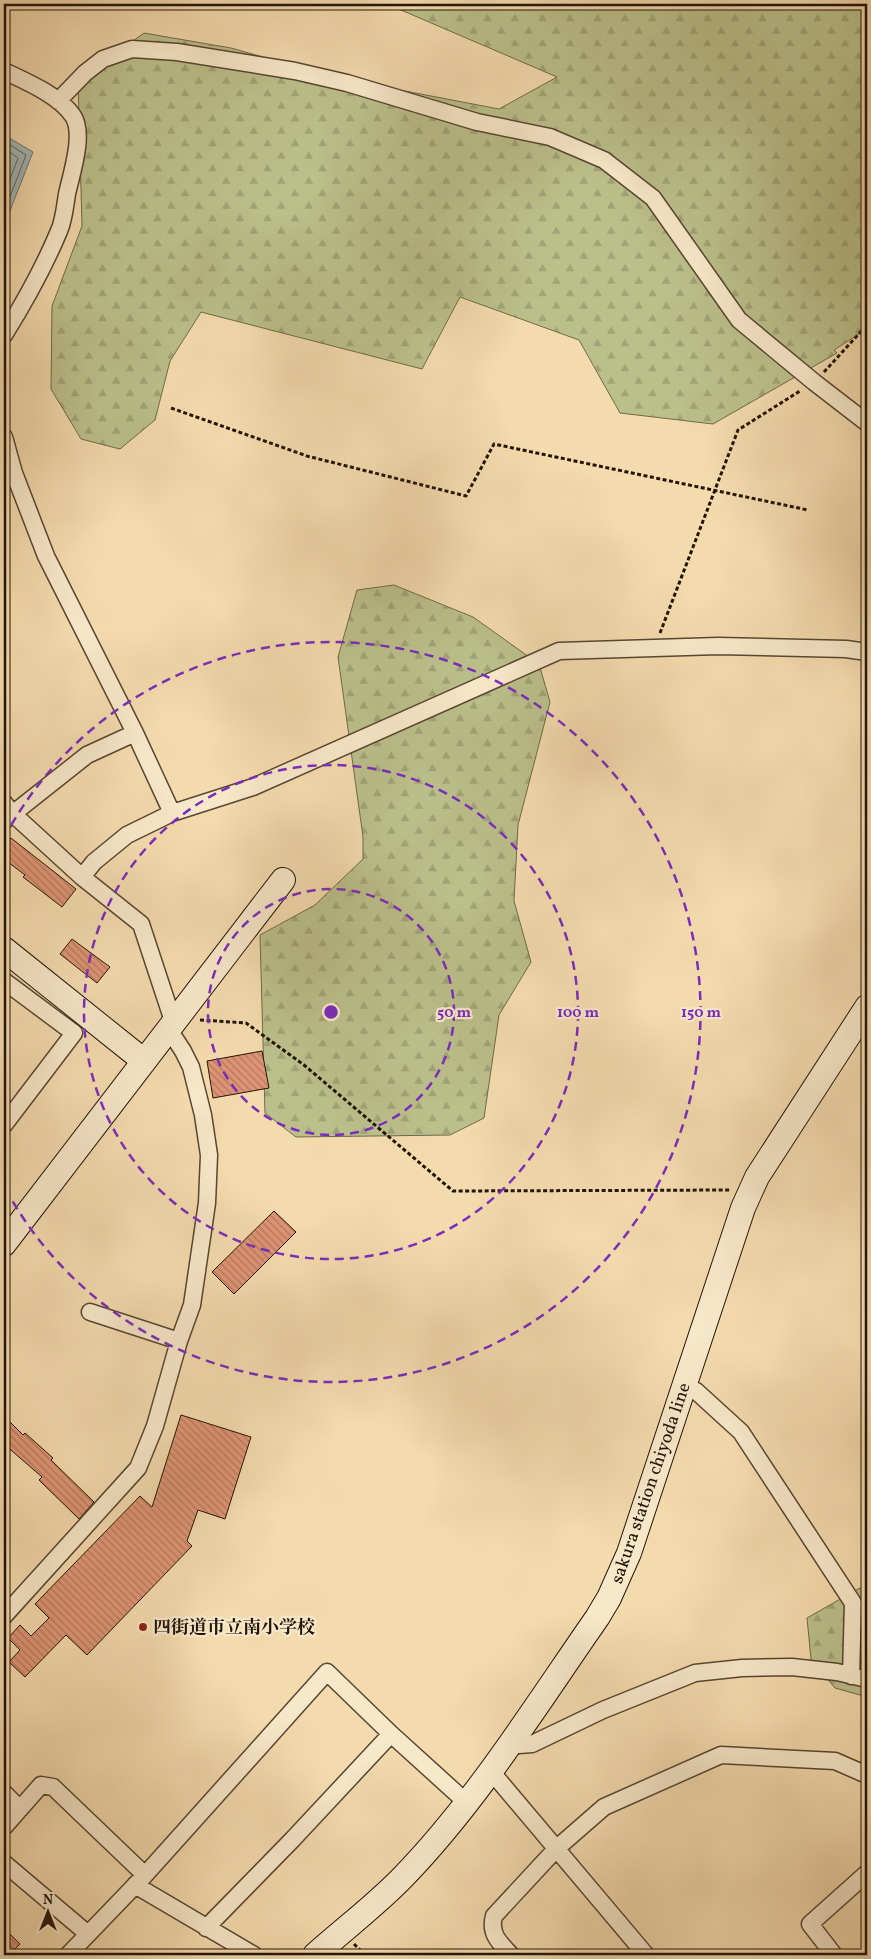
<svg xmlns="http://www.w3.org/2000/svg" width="871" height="1959" viewBox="0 0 871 1959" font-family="Vollkorn,'Noto Serif JP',serif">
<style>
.forest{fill:url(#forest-firs);stroke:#6f6a4a}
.water{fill:#a1b8b6;stroke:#6f7671}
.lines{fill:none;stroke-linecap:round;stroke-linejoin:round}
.shore{stroke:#626660;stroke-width:1}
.building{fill:url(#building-back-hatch);stroke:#231409}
.street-casing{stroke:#574632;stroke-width:19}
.secondary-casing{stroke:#231409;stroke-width:26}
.path{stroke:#231409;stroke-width:3;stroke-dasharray:4 2.5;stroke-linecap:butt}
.street{stroke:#f8e8ca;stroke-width:16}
.secondary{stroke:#f8e8ca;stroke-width:24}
.ring{fill:none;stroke:#7b2cbf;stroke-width:2.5;stroke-dasharray:9 6}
.poi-dot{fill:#8f2418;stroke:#f8e8ca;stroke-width:2}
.labels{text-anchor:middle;stroke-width:4.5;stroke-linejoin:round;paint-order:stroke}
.street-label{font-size:18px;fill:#231409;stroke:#f8e8ca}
.poi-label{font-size:18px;font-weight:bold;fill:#231409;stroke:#f8e8ca;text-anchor:start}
.centre{fill:#7b2cbf;stroke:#f8e8ca;stroke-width:2.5}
.ring-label{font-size:15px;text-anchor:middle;font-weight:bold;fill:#7b2cbf;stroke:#f8e8ca;stroke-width:4.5;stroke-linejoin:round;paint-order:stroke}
</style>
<defs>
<pattern id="forest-firs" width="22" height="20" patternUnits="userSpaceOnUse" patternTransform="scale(1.25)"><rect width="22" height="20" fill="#bbc08b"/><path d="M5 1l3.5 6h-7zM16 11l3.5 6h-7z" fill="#a0a477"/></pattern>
<pattern id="building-back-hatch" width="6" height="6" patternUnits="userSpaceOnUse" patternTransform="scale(1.25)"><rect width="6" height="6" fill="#df9575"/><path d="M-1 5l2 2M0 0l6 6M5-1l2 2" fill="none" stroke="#b4785e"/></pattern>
</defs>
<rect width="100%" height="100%" fill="#f4dbae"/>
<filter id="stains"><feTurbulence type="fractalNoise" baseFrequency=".004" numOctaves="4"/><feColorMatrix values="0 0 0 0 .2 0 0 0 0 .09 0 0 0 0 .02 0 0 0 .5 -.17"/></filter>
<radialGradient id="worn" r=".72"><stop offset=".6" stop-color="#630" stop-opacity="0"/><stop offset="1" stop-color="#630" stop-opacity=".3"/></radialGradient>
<!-- forest -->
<path class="forest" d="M387,4H867V329L834,350L837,353L713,424L620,413L579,340L460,297L422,369L201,312L170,361L155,420L120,449L81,439L51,389L52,306L82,226L78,80L144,33L231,48L337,78L499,109L557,77Z
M394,585L473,617L539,664L550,702L518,825L514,901L531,962L499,1015L484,1118L450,1135L296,1137L265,1113L260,935L315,905L363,859V837L338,657L357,590Z
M867,1586V1697L835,1688L811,1659L807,1618L858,1589Z"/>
<!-- water -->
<path class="water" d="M4,135L33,152L4,226Z"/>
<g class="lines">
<!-- shore -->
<path class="shore" d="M4,141L26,155L4,212
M4,148L18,158L4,195"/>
</g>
<!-- building -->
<path class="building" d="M11,838L76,889L62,907L23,877L25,875L4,859V847Z
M72,939L110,967L97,983L60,954Z
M262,1051L269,1088L213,1098L207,1061Z
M274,1211L296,1232L234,1294L212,1272Z
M181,1415L251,1437L225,1519L198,1510L187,1541L192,1546L87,1655L66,1635L25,1677L9,1662L20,1650L8,1638L20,1625L31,1636L49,1618L35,1604L140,1496L152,1507Z
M4,1416L23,1435L25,1433L53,1458L51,1460L94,1502L79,1519L39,1480L42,1477L4,1444Z
M4,1928L20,1944L9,1955H4Z"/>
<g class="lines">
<!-- street casing -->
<g class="street-casing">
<path id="street" d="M4,71C25,81 59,95 73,116C85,134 71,175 67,194C65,206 64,220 59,231C44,267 24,303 4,335
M58,101L85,73L103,59L132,49L177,52L295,71L347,83L477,122L550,137L604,160L653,198L739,320L814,382L867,423
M4,437L14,473L46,556L135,733L172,813
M4,803L12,813L82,877L141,924L173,1021
M5,820L87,755L135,733
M82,877L94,862L127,835L172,813L253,787L559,651L718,646L846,649L867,652
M4,981L74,1033L4,1125
M90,1312L179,1341
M685,1385L696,1391L741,1432L853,1603L851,1676
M4,1616L138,1468L155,1426L179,1341L192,1305L207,1203L209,1155L203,1115L191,1067L183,1051L168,1028
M511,1742L519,1745L532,1744L603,1710L695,1673L742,1668L792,1667L837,1672L867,1679
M490,1770L646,1955
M4,1793L20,1809
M4,1827L41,1785L53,1787L145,1875
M4,1863L88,1934
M135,1885L254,1955
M206,1928L292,1840L391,1734
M68,1955L145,1875L327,1672L391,1734L466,1802
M511,1955C500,1943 489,1934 494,1916L557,1848L604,1807L721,1755L835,1761L867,1775
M834,1955L810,1924L867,1873"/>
</g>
<!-- secondary casing -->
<g class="secondary-casing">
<path id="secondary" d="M4,949L144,1061
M4,1244L283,880
M315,1955C344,1929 376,1905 403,1877C476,1802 537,1704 597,1618L609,1598L629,1553L743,1208L757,1177L867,1007"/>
</g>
<!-- path -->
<path class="path" d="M824,372L867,325
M171,408L307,456L466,496L494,444L808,510
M660,633L738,430L800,391
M200,1020L246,1023L304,1065L453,1191L731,1190
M354,1944L365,1955"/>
<!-- street -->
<use href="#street" class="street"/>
<!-- secondary -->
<use href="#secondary" class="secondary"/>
</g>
<!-- distance rings -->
<g class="ring">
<circle cx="331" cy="1012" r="123"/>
<circle cx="331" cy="1012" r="247"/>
<path d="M4 838A370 370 0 1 1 4 1186"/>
</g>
<!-- markers -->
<circle class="poi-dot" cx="143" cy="1627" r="5"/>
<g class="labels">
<!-- street labels -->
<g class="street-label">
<text transform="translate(650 1483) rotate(-71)" y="6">sakura station chiyoda line</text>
</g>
<!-- poi labels -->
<g class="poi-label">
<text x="153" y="1633">四街道市立南小学校</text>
</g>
</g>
<circle cx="331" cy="1012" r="8" class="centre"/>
<g class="ring-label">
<text x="454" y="1017">50 m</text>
<text x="578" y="1017">100 m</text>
<text x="701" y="1017">150 m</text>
</g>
<!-- margin -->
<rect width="871" height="1959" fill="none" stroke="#f4dbae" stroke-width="20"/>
<rect x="5" y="5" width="861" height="1949" fill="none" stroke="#231409" stroke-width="2.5"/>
<rect x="10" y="10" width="851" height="1939" fill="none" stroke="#231409"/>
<!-- north arrow -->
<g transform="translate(48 1912)" stroke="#f8e8ca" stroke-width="4" paint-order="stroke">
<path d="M0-4L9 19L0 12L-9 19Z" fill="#231409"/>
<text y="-8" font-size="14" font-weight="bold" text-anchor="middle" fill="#231409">N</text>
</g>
<rect width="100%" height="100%" filter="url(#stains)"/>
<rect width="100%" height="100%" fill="url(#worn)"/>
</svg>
